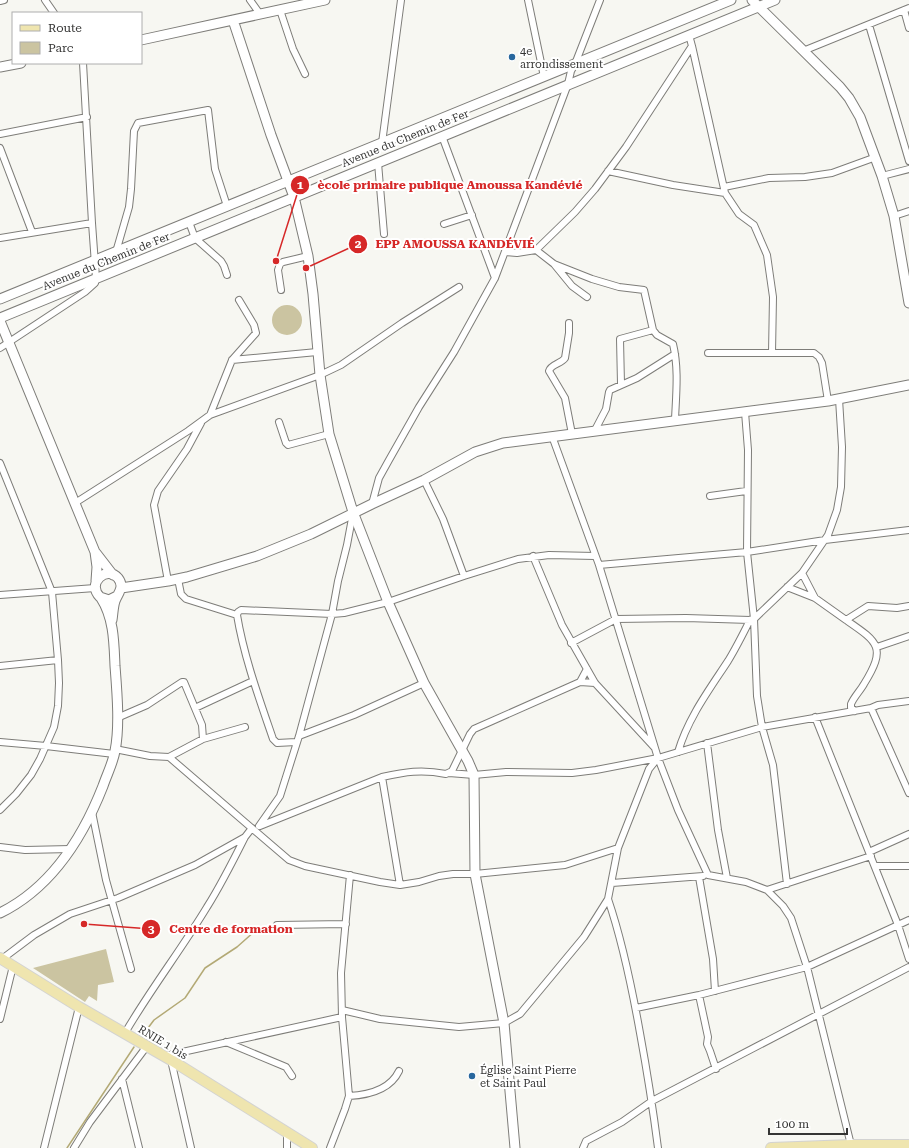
<svg xmlns="http://www.w3.org/2000/svg" width="909" height="1148" viewBox="0 0 909 1148" font-family="'Roboto Serif',serif">
<style>
.green{fill:#cbc4a1}
.lines{fill:none;stroke-linecap:round;stroke-linejoin:round}
.stream{stroke:#b3a975;stroke-width:1.5}
.street-casing{stroke:#7e7d79;stroke-width:8}
.secondary-casing{stroke:#7e7d79;stroke-width:11}
.primary-casing{stroke:#d3d3d2;stroke-width:12}
.street{stroke:#fff;stroke-width:6}
.secondary{stroke:#fff;stroke-width:9}
.primary{stroke:#efe5af;stroke-width:10}
.poi-dot{fill:#28679e;stroke:#fff;stroke-width:1.5}
.labels{text-anchor:middle;stroke-width:4;stroke-linejoin:round;paint-order:stroke}
.poi-label{font-size:11px;fill:#353534;stroke:#fff;text-anchor:start}
.street-label{font-size:11px;fill:#353534;stroke:#fff}
.leader{fill:none;stroke:#d62828;stroke-width:1.5}
.callout-dot{fill:#d62828;stroke:#fff;stroke-width:1.5}
.mark-label{font-size:12px;text-anchor:middle;font-weight:bold;fill:#fff}
.callout-label{font-size:12px;text-anchor:middle;font-weight:bold;fill:#d62828;stroke:#fff;stroke-width:4;stroke-linejoin:round;paint-order:stroke}
</style>
<rect width="100%" height="100%" fill="#f7f7f2"/>
<!-- green -->
<path class="green" d="M272 320a15 15 0 1 1 30 0a15 15 0 1 1-30 0Z
M106,949L114,982L98,985L97,1001L89,996L85,1002L33,968Z"/>
<g class="lines">
<!-- stream -->
<path class="stream" d="M142,1036L154,1020L185,998L205,968L237,947L255,931
M67,1148L134,1047"/>
<!-- street casing -->
<g class="street-casing">
<path id="street" d="M45,0L54,13
M250,0L260,14
M528,0L544,77
M0,1L4,0
M280,10L293,49L305,74
M904,10L909,28
M869,25L909,161
M692,46L725,193L739,214L754,225L767,255L773,297L772,353
M803,51L909,8
M0,134L87,117
M442,136L495,278
M382,143L401,0
M0,148L32,232
M378,163L384,234
M608,171L673,185L725,193
M882,176L909,169
M724,187L769,178L805,177L832,173L876,157
M894,216L909,211
M189,222L195,238L221,261L224,266L227,275
M444,224L472,215
M0,238L92,223
M536,250L554,264L592,279L619,287L644,290L653,330L657,335L673,344C679,369 676,395 675,420
M116,252L129,207L131,189L134,131L138,123L208,110L215,169L227,206
M506,252L517,253L536,250L575,212L595,189L626,147L692,46L689,35
M554,264L572,286L587,297
M281,290L278,270L280,264L283,262L308,256
M569,323V333L565,358C561,364 551,364 549,371L565,398L572,434
M0,348L85,292L95,283L96,278L92,223L83,63
M708,353H814L819,357L822,363L828,401
M232,360L317,352
M621,384L620,339L653,330
M745,412L748,450L747,552L754,619L757,696L762,727L773,765L787,884
M210,415L232,360L256,333L254,325L239,300
M279,422L286,443L288,445L329,434
M595,430L606,409L609,392L610,390L637,378L675,354
M552,436L599,565L658,758L678,810L708,875L746,882L767,890L783,906L791,918L807,967L851,1145
M0,463L52,592L58,660L59,683L58,706L54,727L40,759L31,775L16,794L0,810
M424,480L443,519L464,576
M710,496L746,491
M75,503L188,431L210,415L320,375L341,365L402,323L459,287
M372,504L379,478L389,460L419,407L454,352L495,278L568,84L571,71L575,64L600,0
M533,556L562,625L595,683L654,747
M599,565L747,552L825,540L909,530
M802,573L815,598
M178,579L181,594L186,599L237,615
M168,581L154,505L158,491L187,449L201,423
M787,587L815,598L846,620L868,606L897,608L909,606
M0,595L95,588
M846,620C878,642 887,647 864,684C860,691 854,697 851,704V708L855,711
M571,643L616,619L686,618L750,620L754,619L802,573L828,535L837,510L841,487L842,447L839,399
M877,647L909,636
M0,666L58,660
M580,682L595,683
M195,708L253,681
M871,708L909,793
M815,717L898,925L909,959
M299,736L354,715L424,683
M203,739L245,727
M0,742L46,746L114,754
M296,742L277,743L273,739C259,698 244,657 237,615L238,612L241,610L332,614L344,613L388,602L464,576L518,559L549,555L595,556
M707,743L718,830L727,878
M115,749L150,756L169,757L203,739L202,725L184,682H182L147,705L117,718
M678,752C688,718 709,690 728,661C736,648 743,634 750,620
M169,757L289,860L305,866L380,882L400,885L419,882L439,876L453,874H475L565,865L618,848
M449,773L474,775L506,772L572,773L596,770L658,758L762,727L871,708L878,705L909,701
M382,777L400,885
M92,812L106,880L131,969
M259,826L280,796L299,736L332,614L338,581L347,545L353,513
M260,826L382,777C405,772 421,769 446,774L452,771L470,734L474,729L580,682L587,669
M0,847L25,850L71,849
M869,852L909,834
M875,866H909
M699,877L713,959L715,991
M612,883L703,876
M767,890L871,856
M608,899C623,943 632,988 640,1033C647,1071 653,1109 658,1148
M277,925L346,924
M2,959L34,935L70,914L118,898L195,865L245,837L252,828
M699,995L708,1037L707,1044L710,1051L716,1069
M636,1008L699,995L807,967L909,920
M342,1010L380,1019L459,1027L504,1023L520,1014L584,937L608,899L618,848L649,769L658,758
M0,1019L13,966
M125,1033C150,990 181,950 207,907C221,885 233,861 245,837
M226,1042L286,1067L292,1076
M164,1056L342,1017
M171,1060L191,1148
M122,1079L139,1148
M349,1096C368,1095 390,1090 399,1071
M44,1148L79,1007
M74,1148L90,1122L147,1046
M287,1148V1133
M330,1148L345,1109L349,1096L342,1017L341,973L350,875
M583,1148L586,1141L622,1122L652,1101L909,967"/>
</g>
<!-- secondary casing -->
<g class="secondary-casing">
<path id="secondary" d="M752,0L840,87L849,98L860,117L882,176L894,216L909,303
M233,20L271,135L294,197L308,256L313,294L320,375L329,434L353,512L388,602L424,683L468,761L474,775L475,874L504,1023L515,1148
M141,40L325,0
M0,67L21,63
M0,299L731,0
M0,318L775,0
M0,321L95,552L97,567L96,581
M96,553L113,575
M121,588L168,581L187,577L257,556L311,534L372,504L424,480L475,452L503,443L828,401L909,385
M112,620C113,614 113,607 115,601C118,593 125,587 118,578C107,565 86,583 100,597L109,600L117,596
M0,913C51,888 83,837 103,786C107,774 113,763 115,751C120,726 117,692 115,666C114,643 114,618 101,598"/>
</g>
<!-- primary casing -->
<g class="primary-casing">
<path id="primary" d="M0,958L79,1007L171,1060L312,1148
M771,1148L851,1145H909"/>
</g>
<!-- street -->
<use href="#street" class="street"/>
<!-- secondary -->
<use href="#secondary" class="secondary"/>
<!-- primary -->
<use href="#primary" class="primary"/>
</g>
<!-- markers -->
<g class="poi-dot">
<circle cx="512" cy="57" r="4"/>
<circle cx="472" cy="1076" r="4"/>
</g>
<g class="labels">
<!-- poi labels -->
<g class="poi-label">
<text x="520" y="55">4e<tspan x="520" dy="13">arrondissement</tspan></text>
<text x="480" y="1074">Église Saint Pierre<tspan x="480" dy="13">et Saint Paul</tspan></text>
</g>
<!-- street labels -->
<g class="street-label">
<text transform="translate(405 138) rotate(-22)" y="4">Avenue du Chemin de Fer</text>
<text transform="translate(106 261) rotate(-22)" y="4">Avenue du Chemin de Fer</text>
<text transform="translate(163 1042) rotate(31)" y="4">RNIE 1 bis</text>
</g>
</g>
<!-- callouts -->
<path class="leader" d="M276 261L300 185M306 268L358 244M84 924L151 929"/>
<g class="callout-dot">
<circle cx="276" cy="261" r="4"/>
<circle cx="306" cy="268" r="4"/>
<circle cx="84" cy="924" r="4"/>
<circle cx="300" cy="185" r="10"/>
<circle cx="358" cy="244" r="10"/>
<circle cx="151" cy="929" r="10"/>
</g>
<g class="mark-label">
<text x="300" y="189">1</text>
<text x="358" y="248">2</text>
<text x="151" y="933">3</text>
</g>
<g class="callout-label">
<text x="450" y="189">ècole primaire publique Amoussa Kandévié</text>
<text x="455" y="248">EPP AMOUSSA KANDÉVIÉ</text>
<text x="231" y="933">Centre de formation</text>
</g>
<!-- legend -->
<rect x="12" y="12" width="130" height="52" fill="#ffffff" stroke="#aeaeae"/>
<rect x="20" y="25" width="20" height="6" fill="#efe5af" stroke="#aeaeae"/>
<text x="48" y="32" font-size="12" fill="#353534">Route</text>
<rect x="20" y="42" width="20" height="12" fill="#cbc4a1" stroke="#aeaeae"/>
<text x="48" y="52" font-size="12" fill="#353534">Parc</text>
<!-- scale -->
<path d="M769 1128v6h78v-6" fill="none" stroke="#353534" stroke-width="2"/>
<text x="775" y="1128" font-size="12" fill="#353534" stroke="#ffffff" stroke-width="3" paint-order="stroke">100 m</text>
</svg>
